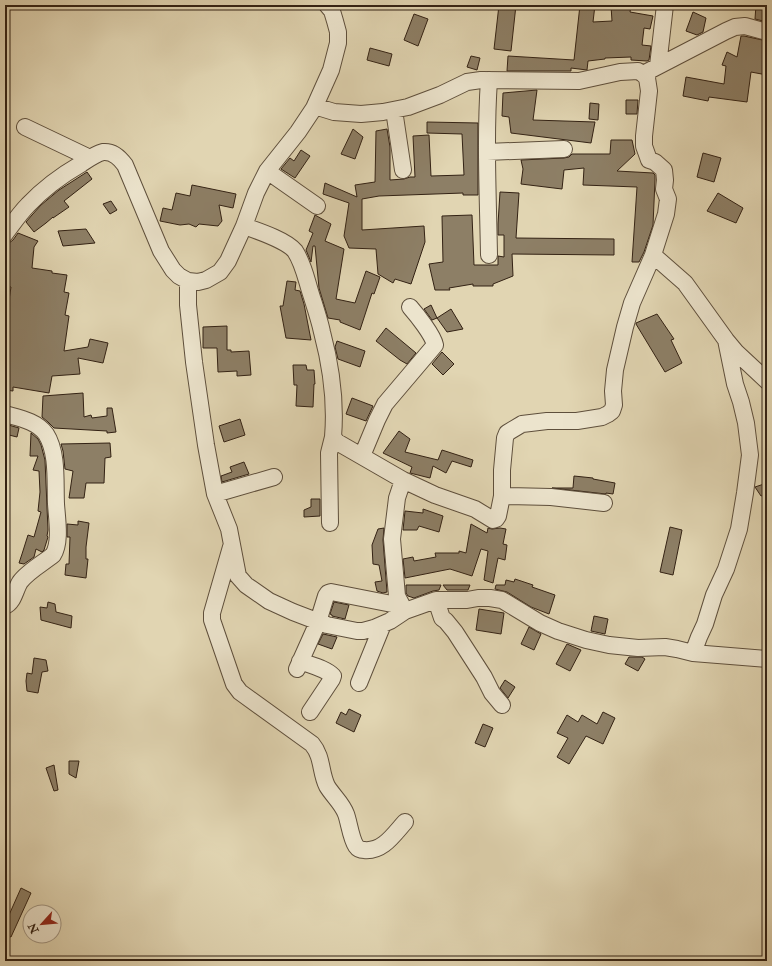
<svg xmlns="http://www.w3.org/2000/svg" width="772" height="966" viewBox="0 0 772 966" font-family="'IM FELL Double Pica',serif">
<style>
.building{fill:#8d7f66;stroke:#332214}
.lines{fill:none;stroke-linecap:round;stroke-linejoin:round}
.minor-casing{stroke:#5e4f3c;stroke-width:18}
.minor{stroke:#ece4cd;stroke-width:16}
</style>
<rect width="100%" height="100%" fill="#e1d5b2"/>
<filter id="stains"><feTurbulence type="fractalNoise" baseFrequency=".005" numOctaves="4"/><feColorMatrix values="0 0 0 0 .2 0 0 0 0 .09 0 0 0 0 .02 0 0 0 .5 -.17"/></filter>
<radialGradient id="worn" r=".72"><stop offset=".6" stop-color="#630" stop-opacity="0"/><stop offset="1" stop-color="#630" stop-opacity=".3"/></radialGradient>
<!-- building -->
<path class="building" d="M499,5H516L511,51L494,49Z
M580,5H595L593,22L612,21L611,6H631L630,12L653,16L650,29L644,28L642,45L651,46L649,60L647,61L631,60V57L605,58V59L588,61L587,70L571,68V71H507L508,56L574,60Z
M756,5H765L767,13V22L755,19Z
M693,12L706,18L703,32L697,35L686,31Z
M414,14L428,19L418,46L404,40Z
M741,36H744L767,41V75L751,72L747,102L709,97L708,101L683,96L686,77L724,84L726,66L722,65L727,52L737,57Z
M370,48L392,54L389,66L367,60Z
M471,56L480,58L477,70L467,67Z
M537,90L533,120L595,122L591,143L511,133L509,117L502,116L503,93Z
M626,100H638L637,114H626Z
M590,103L599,104L598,120L589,119Z
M427,122L478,123V195H463V193L379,196L362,199V230L424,226L425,242L411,284L395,279L393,283L378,274L376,249L349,248L344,236L349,203L323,194L325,183L357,197L355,185L375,182L376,131L387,129L390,147V180L404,179L410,177H415L413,136L429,135L431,176L464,175L462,134L427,133Z
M353,129L363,137L355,159L341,154Z
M611,140H632L635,154L617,171L653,173L655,175V180L653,225L644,252L639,262H632L637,187L583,185L584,168L564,170L562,189L521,184L523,169L521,160L564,158L569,157L572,154H610Z
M301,150L310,156L295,178L281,169L290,158L294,161Z
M703,153L721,158L714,182L697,177Z
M87,172L92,179L64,201L69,207L53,218V217L46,223L34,232L26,222L32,215L41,205L59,190Z
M192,185L236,194L233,208L219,205L222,221L218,226L199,224L196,227L189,224L180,225L160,221L163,208L172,210L176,193L190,196Z
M500,192L519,193L516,238L614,239V255L512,254L513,276L493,284V286H473V284L449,288L450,290H435L429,264L443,262L442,216L472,215L474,265H498V256L504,257V235H498V224Z
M718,193L743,208L736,223L707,211Z
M111,201L117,210L110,214L103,204Z
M315,215L331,224L325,241L344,249L336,299L355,303L366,271L380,277L374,294L372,293L360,330L340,322V320L328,318L319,288L315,246H313L311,262L306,250L313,233L309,231Z
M86,229L95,243L63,246L58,231Z
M18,233L38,241L34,247L32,268L52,271V273L67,275L64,292L69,293L65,315L69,316L64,351L88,347L90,339L108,343L103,363L78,358L80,374L52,376L49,393L13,387V391L5,390V326L11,287L5,286V251L9,243L13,240Z
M287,281L296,282L295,290L300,291L304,304L311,340L286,338L280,306H283Z
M431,305L437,318L432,320L424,309Z
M451,309L463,329L447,332L437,318Z
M657,314L674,339L671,340L682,363L665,372L636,324V323Z
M227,326V350H231V352L249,351L251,375L237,376V371L218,372L217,348H203V327Z
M386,328L416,353L407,364L400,360L376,341Z
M337,341L365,351L360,367L338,359L335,347Z
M442,352L454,364L443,375L432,364Z
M293,365H306L307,370H314L315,384H314L313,407L296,406L297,385H294Z
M83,393L84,417L91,415L92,418L107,416V408H112L116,432L107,433V431L54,428L48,422L42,417L43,396Z
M352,398L373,406L366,421L346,414Z
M240,419L245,435L224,442L219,426Z
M5,424L19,428L17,437L5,434Z
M399,431L410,439L405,452L438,460L442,450L473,460L471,467L452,461L446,473L433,466L430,478L410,473L412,467L383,453Z
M31,433L38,439L41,445L45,460L48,530L47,536L48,537L44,550L42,552L36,549L34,557L24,564L19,563L22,554L28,535L34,537L41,512L38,511L40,492L39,471L33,470L38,456H30Z
M110,443L111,457L105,458L104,483H86L84,498H69L73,471L65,469L63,451L61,444Z
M244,462L249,474L222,482L221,476L232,472L230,467Z
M574,476L593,478V479L615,483L613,494L606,493V494L552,488H573Z
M767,483V494L761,496L755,487Z
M311,499H320V516L304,517V510L311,507Z
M423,509L443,516L439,532L419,526L417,530H403L405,511L423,513Z
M78,521L89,523L86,547V559H88L86,578L65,575L66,564H69L70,537H67V524L78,525Z
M471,524L487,533L488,528L492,529L500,528L506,529L503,544L507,545L505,560L498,558L493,583L484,580L488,551L481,549L472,576L450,569L405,578L403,559L413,557L414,561L436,557L435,553H459V551L466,553Z
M670,527L682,530L673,575L660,572Z
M384,528L383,540L387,592L383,593L377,591L375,582L382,581L379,565L373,564L372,545L378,529Z
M515,579L533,585L532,587L555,595L549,614L531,607L507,592L495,589L496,585H505L506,580L514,582Z
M406,585H441L439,590L433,591L414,598L408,596L406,593Z
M443,585H470L468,590H447Z
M48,602L55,604L56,612L72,616L71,628L41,620L40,607L47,608Z
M334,602L349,605L345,619L332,616V615L330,614Z
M479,609L504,613L501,634L476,630Z
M594,616L608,619L605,634L591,631Z
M529,627L541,634L534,650L521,644Z
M323,634L337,637L332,649L318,644Z
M567,644L581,650L570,671L556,664Z
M629,657H642L645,659L638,671L625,664Z
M34,658L46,660L48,671L42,672L38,693L27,691L26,681L27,673L32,674Z
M505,680L515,687L508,698L500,688Z
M349,709L361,715L354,732L336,723L341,712L346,715Z
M603,712L615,718L603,744L586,736L569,764L557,757L568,738L557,733L567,715L578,722L582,715L597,724Z
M483,724L493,728L485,747L475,743Z
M69,761H79L76,778L69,774Z
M54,765L58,790L54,791L46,768Z
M21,888L31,893L11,937L5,935V924Z"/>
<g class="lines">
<!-- minor casing -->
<g class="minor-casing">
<path id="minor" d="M658,66L665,5
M643,74L726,31L735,27L745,26L767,32
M314,108H321L334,112L361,114L383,112L408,107L440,95L467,82L481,80L579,81L620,72L638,71L643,74L647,78L649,91L644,136V146L649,160L655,162L664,170L665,180L664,189L668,199L666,214L653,255L632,303L625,327L615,370L613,391L614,405L612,411L608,414L602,417L577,421H547L522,424L507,433L505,438L502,470V496L551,497L604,503
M394,110L403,170
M25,127L90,158
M487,152L564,149
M267,171L317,206
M244,226C258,231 286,240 295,251C303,263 306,278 310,291C314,304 319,318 322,332C331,366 336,402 333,437L337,442L403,480L435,495L475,509L493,520L496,519L498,516L502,496
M5,234C12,225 19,214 28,205C43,189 62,175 81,164C87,160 95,154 103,152C113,151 120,158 125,165L161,251L173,270L179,276L188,281L198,282L206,280L220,272L228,261L244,226L256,193L267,171L298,132L314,108L331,70L338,43V32L335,21L332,11L327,5
M489,255C488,197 485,138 489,80
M653,255L685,283L726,340L736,352L767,381
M188,281V305L194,362L206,445L215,494L229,529L238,576L246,585L269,601L293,612L327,625L357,631H363L374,628L390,621L405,611L436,600H467L478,598H490L502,600L540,623L558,631L586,640L609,645L638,648L665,647L677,649L693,653L699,637L705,624L714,595L726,569L739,529L745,493L750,455L746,423L741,402L735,384L726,340
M5,414C19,418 37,421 46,434C58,453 55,482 56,504C57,519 61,543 53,555C43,563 27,572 20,582C15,590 14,602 5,606
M362,456L377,420L385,404L435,345C433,335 417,315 410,307
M403,480L397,498L392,539L397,596L405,611
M215,494L274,477
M330,523L329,453L333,437
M231,547L212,613V620L234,684L240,692L312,744C323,757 320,772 327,786C333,796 342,803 346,814C349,822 351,839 356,846C358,849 361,850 364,850C383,852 394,834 405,822
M436,600L442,618L446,621L455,632L484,677L492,693L502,705
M693,653L767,659
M300,661C310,665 325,668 333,676L332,679L310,712
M297,669L318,622L326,596L328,593L331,592L402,606
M359,683L383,624"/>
</g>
<!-- minor -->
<use href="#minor" class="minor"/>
</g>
<!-- margin -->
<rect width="772" height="966" fill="none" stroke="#e1d5b2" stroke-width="20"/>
<rect x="6" y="6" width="760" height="954" fill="none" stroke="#332214" stroke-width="2"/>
<rect x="10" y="10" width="752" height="946" fill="none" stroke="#332214"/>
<!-- north arrow -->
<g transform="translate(42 924) rotate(243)"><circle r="19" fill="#ece4cd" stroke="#a29683"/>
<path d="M0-3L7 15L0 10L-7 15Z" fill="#8f2418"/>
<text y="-6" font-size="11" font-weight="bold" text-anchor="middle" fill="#332214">N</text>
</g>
<rect width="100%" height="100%" filter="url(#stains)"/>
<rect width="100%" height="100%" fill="url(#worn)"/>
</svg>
